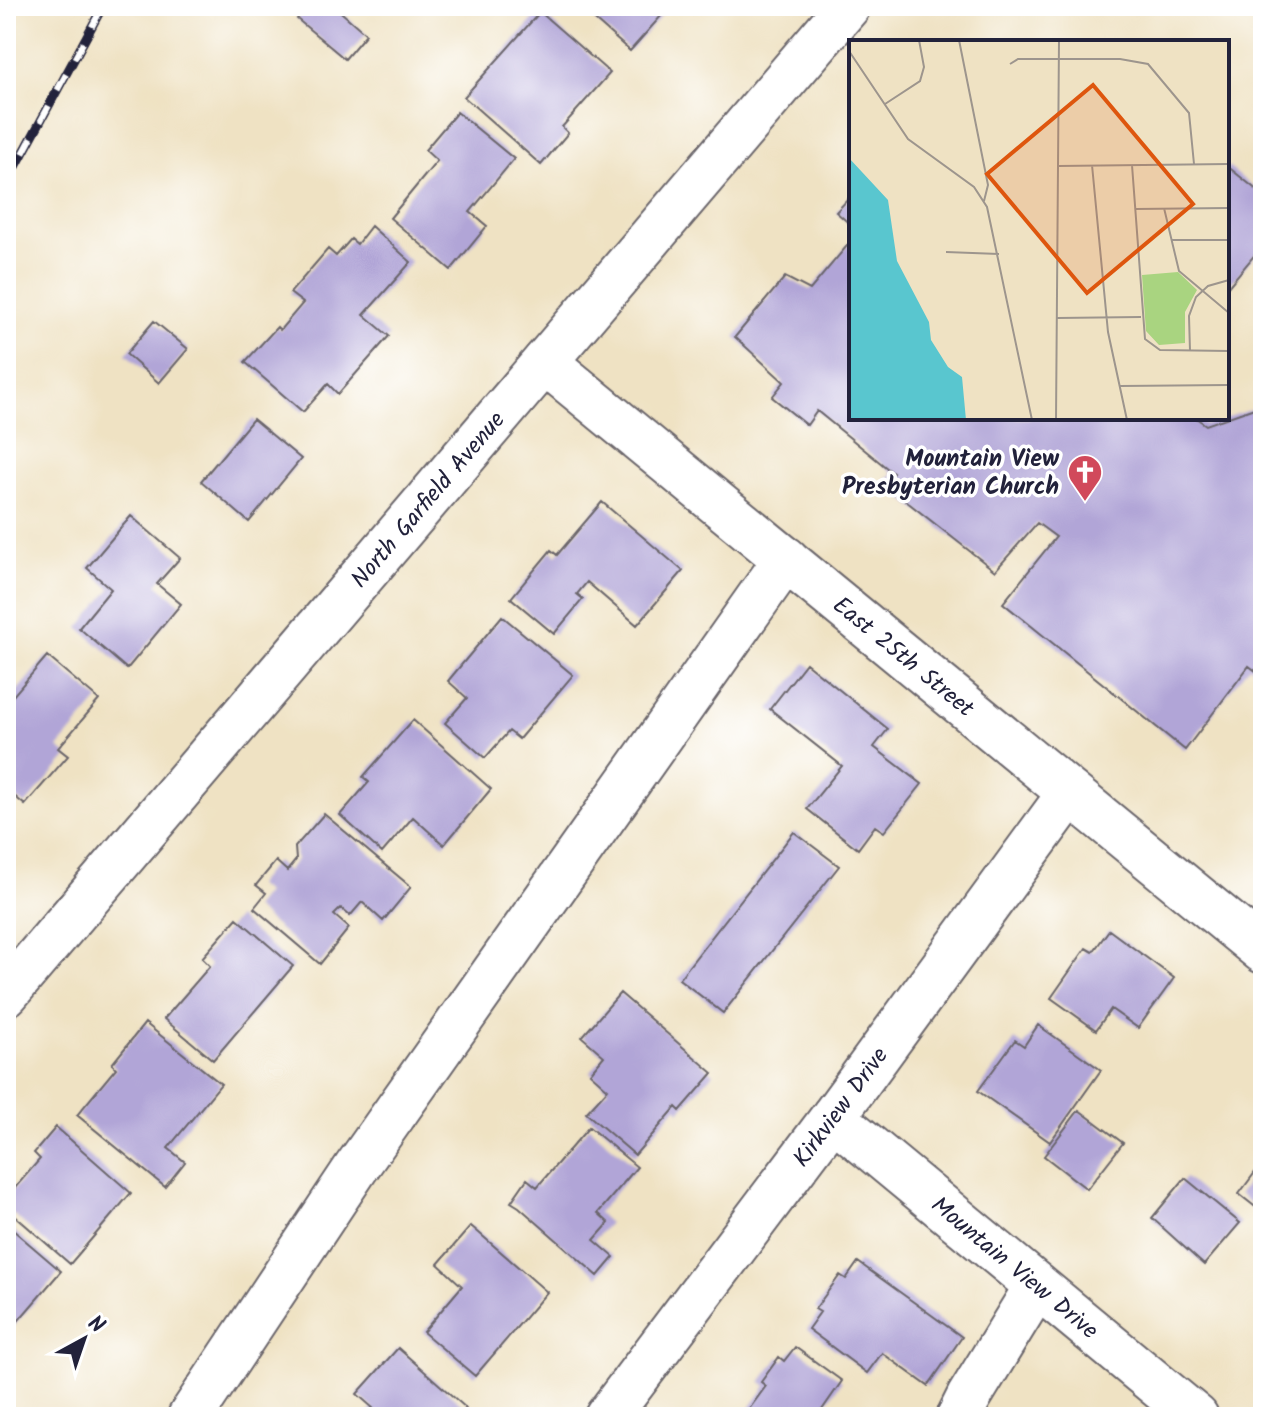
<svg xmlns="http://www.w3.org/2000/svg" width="1269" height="1423" viewBox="0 0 1269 1423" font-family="Kalam,sans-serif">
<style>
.building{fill:#b1a5d7}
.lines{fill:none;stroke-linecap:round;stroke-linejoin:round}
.minor-casing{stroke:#6a656b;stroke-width:48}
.minor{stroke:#fff;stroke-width:44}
.rail-casing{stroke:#22223b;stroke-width:9}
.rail{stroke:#fff;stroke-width:6;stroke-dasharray:18;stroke-linecap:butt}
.labels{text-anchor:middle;stroke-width:7;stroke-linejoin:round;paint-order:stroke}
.poi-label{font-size:24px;font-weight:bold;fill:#22223b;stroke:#fff;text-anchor:end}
.street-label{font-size:24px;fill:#22223b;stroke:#fff}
.inset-road{fill:none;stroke:#9d958d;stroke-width:2}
.view{fill:#de560e;fill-opacity:0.15;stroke:#de560e;stroke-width:4}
.inset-edge{fill:none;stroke:#22223b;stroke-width:4}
</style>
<rect width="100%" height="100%" fill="#fff"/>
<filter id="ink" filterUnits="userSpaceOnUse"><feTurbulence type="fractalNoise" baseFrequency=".0125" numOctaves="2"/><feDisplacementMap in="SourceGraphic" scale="16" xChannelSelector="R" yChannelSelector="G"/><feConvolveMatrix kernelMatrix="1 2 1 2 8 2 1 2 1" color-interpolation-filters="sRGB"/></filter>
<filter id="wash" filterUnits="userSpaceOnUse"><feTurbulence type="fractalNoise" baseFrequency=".006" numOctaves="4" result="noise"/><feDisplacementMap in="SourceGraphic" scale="32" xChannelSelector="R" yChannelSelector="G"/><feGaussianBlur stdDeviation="1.8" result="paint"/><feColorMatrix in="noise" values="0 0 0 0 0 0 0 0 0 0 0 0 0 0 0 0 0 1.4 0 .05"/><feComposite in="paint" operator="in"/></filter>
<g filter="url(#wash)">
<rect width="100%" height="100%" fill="#efe2c3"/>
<g id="blocks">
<!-- building -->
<path class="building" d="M308,6H334L366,34L345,59L297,19Z
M579,6H670L630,51Z
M540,12L610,73L562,127L568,133L541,165L464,97Z
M457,112L514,159L470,212L487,226L451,270L390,218L437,161L425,150Z
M1227,166L1263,195V245L1227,288Z
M851,196V225L836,212Z
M371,226L411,262L364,315L389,336L338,394L328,384L303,412L245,362L277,327L280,330L303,303L290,293L328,249L336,256L351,239L357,244Z
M851,241V418H1196L1206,425L1263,405V673L1261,675L1249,666L1185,750L1003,603L1056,537L1037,523L995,571L883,483L893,473L817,411L807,425L772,397L784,382L735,337L785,277L810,290Z
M154,321L188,349L159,383L126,354Z
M253,419L301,459L249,522L201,481Z
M602,502L683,571L637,625L587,582L577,594L583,599L554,634L511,598L551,550L557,555Z
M131,516L180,558L157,584L181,604L127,669L79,628L111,589L87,568Z
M502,616L573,675L519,739L509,731L485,758L445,723L467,698L448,681Z
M47,656L99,700L58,748L68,756L25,805L6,789V704Z
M806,663L888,729L874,747L922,784L884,832L875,826L858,849L807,809L842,766L770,709Z
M413,720L491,789L444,845L413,817L382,853L340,815L369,782L363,777Z
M324,814L411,887L383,921L362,902L350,916L341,908L334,915L349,928L320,964L254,908L266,893L256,885L276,861L287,871L296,860L295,847Z
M794,832L839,866L723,1013L679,979Z
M237,918L293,966L213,1060L164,1019L210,966L202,958Z
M1109,930L1174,978L1138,1028L1111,1009L1096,1030L1051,998L1086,948L1093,952Z
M620,993L713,1073L680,1111L676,1107L635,1155L586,1113L608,1089L590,1073L604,1056L582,1037Z
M145,1023L221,1084L168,1148L185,1162L165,1187L77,1115L116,1068L112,1064Z
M1038,1025L1101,1070L1050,1142L978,1091L1015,1040L1024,1046Z
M1079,1110L1123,1143L1087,1189L1044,1156Z
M56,1127L131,1193L70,1264L6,1208V1198L40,1159L34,1153Z
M589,1127L637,1167L598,1213L609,1223L594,1240L614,1257L598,1276L519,1207L511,1202L527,1179L537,1187Z
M1259,1167L1263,1171V1213L1239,1194Z
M1185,1178L1240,1223L1204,1265L1152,1218Z
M6,1224L61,1271L6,1335Z
M471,1226L547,1292L475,1376L423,1332L462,1286L438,1264Z
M858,1262L962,1337L928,1386L882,1353L867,1373L808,1329L820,1312L815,1309L840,1275L846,1279Z
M795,1347L842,1381L817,1417H754L747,1412L766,1386L761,1382L779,1357L784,1361Z
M398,1348L466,1408L458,1417H365L373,1408L357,1394Z"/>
</g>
</g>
<g filter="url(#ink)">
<use href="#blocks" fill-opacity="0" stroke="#6a656b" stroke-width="2"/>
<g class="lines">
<!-- minor casing -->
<g class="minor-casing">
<g id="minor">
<path id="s1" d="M545,362L1263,951"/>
<path id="s2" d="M6,994L848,6"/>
<path id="s3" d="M833,1117L1196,1417"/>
<path d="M190,1417L356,1168L786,559"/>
<path id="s4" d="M607,1417L833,1117L1070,793"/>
<path d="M959,1417L969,1397L1037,1286"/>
</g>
</g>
<!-- minor -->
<use href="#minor" class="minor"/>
<!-- rail casing -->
<g class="rail-casing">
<path id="rail" d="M6,185L103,6"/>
</g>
<!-- rail -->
<use href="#rail" class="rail"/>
</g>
</g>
<!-- icons -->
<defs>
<g id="church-pin" transform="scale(1.8)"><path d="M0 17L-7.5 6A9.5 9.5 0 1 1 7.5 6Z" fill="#d1495b" stroke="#fff"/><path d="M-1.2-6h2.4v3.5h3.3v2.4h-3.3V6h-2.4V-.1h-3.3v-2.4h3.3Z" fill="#fff"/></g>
</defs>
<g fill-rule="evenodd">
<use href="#church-pin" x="1085" y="472"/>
</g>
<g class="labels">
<!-- poi labels -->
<g class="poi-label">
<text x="1059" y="466">Mountain View<tspan x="1059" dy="28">Presbyterian Church</tspan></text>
</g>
<!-- street labels -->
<g class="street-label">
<text dy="8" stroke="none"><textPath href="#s2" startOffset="650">North Garfield Avenue</textPath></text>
<text dy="8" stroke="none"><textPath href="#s1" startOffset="464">East 25th Street</textPath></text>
<text dy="8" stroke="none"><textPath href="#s4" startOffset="388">Kirkview Drive</textPath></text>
<text dy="8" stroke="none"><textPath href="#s3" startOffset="236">Mountain View Drive</textPath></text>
</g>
</g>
<!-- overview -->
<g transform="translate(849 40)">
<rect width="380" height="380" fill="#efe2c3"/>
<path d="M329,232L348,250L336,272V303L310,305L297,291L293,235Z" fill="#a9d480"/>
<path d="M0,118L39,160L48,221L80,282L82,300L99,327L113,337L117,380H0Z" fill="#59c6cf"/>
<path class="inset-road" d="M110,0L139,145L135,161M0,11L59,99L125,147L138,167L183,380M161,24L169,19H271L299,24L340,73L345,124M36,64L71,41L75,27L70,0M243,125L259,292L278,380M283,125L296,299L311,310L380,311M209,126L380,124M315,168L330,231L380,273M286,169L380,168M322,200H380M97,212L150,214M208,278L292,277M341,311L340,276L347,257L359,246L380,240M271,346L380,345M207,380L210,0"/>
<path class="view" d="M244,45L344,164L238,253L138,134Z"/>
<rect width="380" height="380" class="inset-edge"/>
</g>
<!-- margin -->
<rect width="1269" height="1423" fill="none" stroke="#fff" stroke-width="32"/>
<!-- north arrow -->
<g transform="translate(84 1339) rotate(40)" stroke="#ffffff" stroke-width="6" paint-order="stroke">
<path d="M0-6L14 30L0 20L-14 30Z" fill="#22223b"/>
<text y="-12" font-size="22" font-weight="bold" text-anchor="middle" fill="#22223b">N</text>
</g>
</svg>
